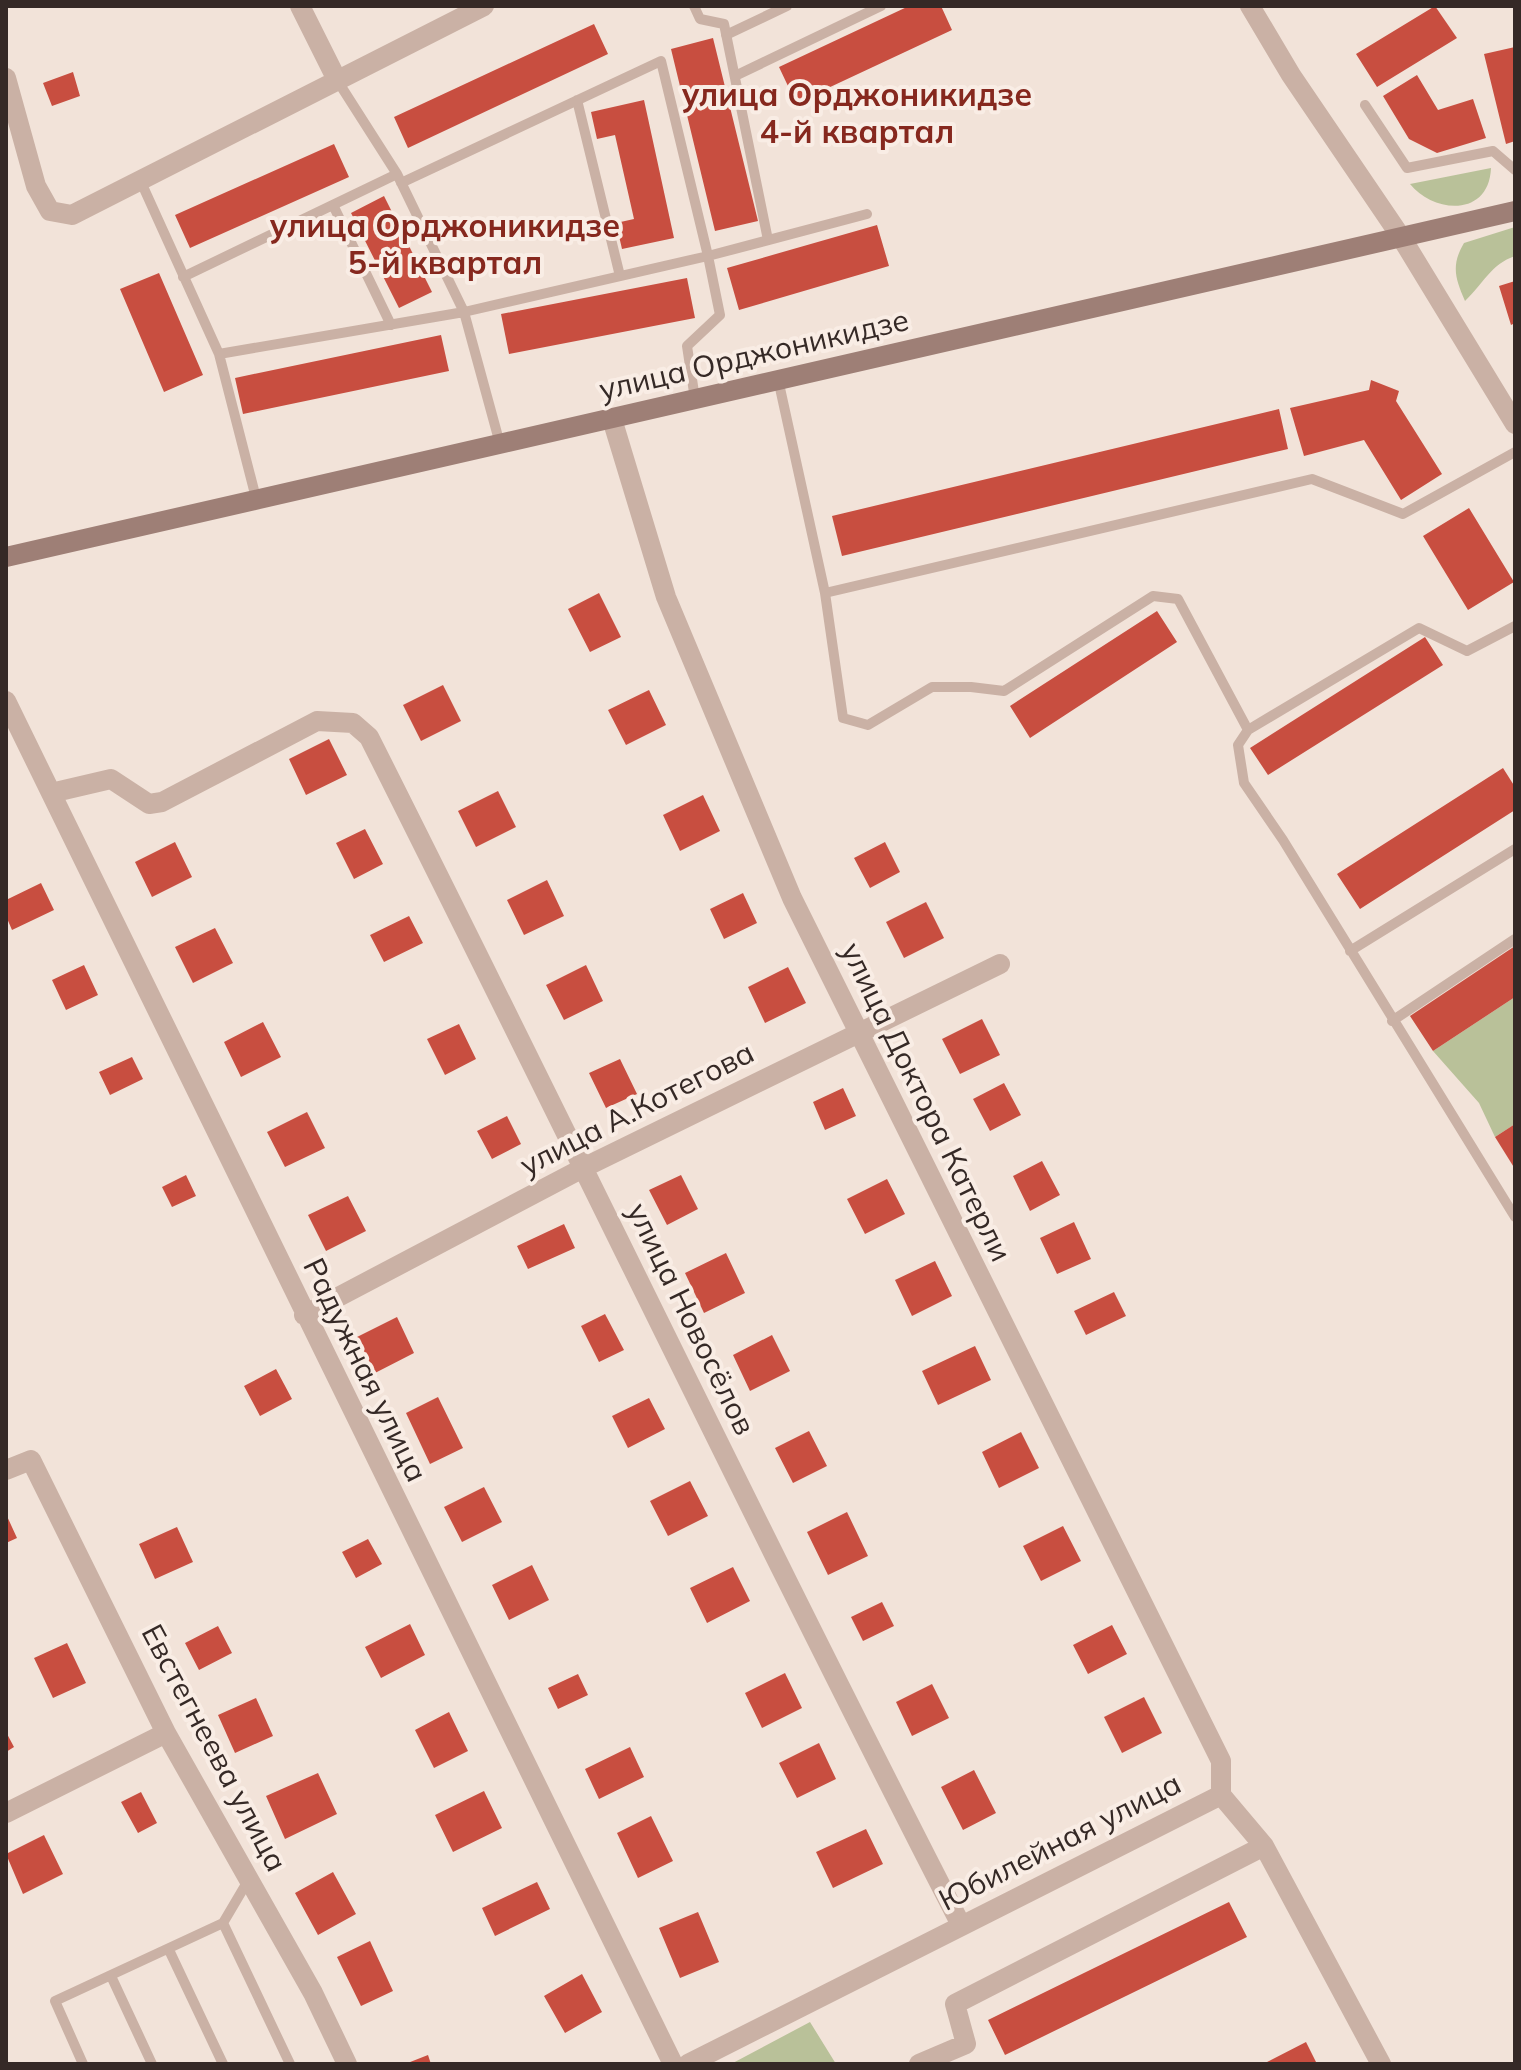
<svg xmlns="http://www.w3.org/2000/svg" width="1521" height="2070" viewBox="0 0 1521 2070" font-family="Mulish,sans-serif">
<style>
.green{fill:#b9c199}
.building{fill:#c84e40}
.lines{fill:none;stroke-linecap:round;stroke-linejoin:round}
.service{stroke:#cab1a5;stroke-width:10}
.minor{stroke:#cab1a5;stroke-width:20}
.tertiary{stroke:#cab1a5;stroke-width:20}
.secondary{stroke:#9e7f76;stroke-width:20}
.labels{text-anchor:middle;stroke-width:8;stroke-linejoin:round;paint-order:stroke}
.street-label{font-size:30px;fill:#352926;stroke:#f9ede5}
.neighbourhood-label{font-size:32px;font-weight:bold;fill:#86281e;stroke:#f9ede5}
</style>
<rect width="100%" height="100%" fill="#f2e3d9"/>
<!-- green -->
<path class="green" d="M1491,168C1489,218 1433,213 1410,184Z
M1515,227V256C1491,264 1483,284 1465,301C1455,278 1451,265 1464,243Z
M1515,997V1124L1495,1137L1479,1103L1433,1051Z
M810,2022L836,2064H731Z"/>
<!-- building -->
<path class="building" d="M909,6H941L952,30L796,103L779,67Z
M1435,6L1457,38L1377,87L1356,54Z
M594,24L608,54L408,148L394,117Z
M713,38L758,221L715,231L671,49Z
M1515,47V141L1506,144L1484,54Z
M73,72L80,96L52,106L43,83Z
M1417,75L1438,110L1473,99L1486,138L1437,153L1409,139L1383,96Z
M644,100L674,238L622,249L616,223L634,219L615,135L597,139L591,112Z
M334,144L349,177L190,248L175,215Z
M384,196L432,292L399,308L351,213Z
M877,225L889,266L739,310L727,268Z
M159,273L203,375L164,392L120,289Z
M687,278L695,318L509,354L501,314Z
M1515,281V323L1511,325L1499,286Z
M441,335L449,371L243,414L235,378Z
M1371,380L1399,391L1396,401L1442,474L1401,500L1364,440L1304,456L1290,408L1369,390Z
M1279,409L1288,449L842,556L832,516Z
M1469,508L1514,582L1468,610L1423,536Z
M599,593L621,637L590,652L568,609Z
M1157,611L1177,642L1030,738L1010,706Z
M1425,637L1443,665L1268,775L1250,748Z
M443,685L461,721L421,741L403,705Z
M649,690L666,725L626,745L608,710Z
M329,739L347,775L306,795L289,759Z
M1503,768L1515,787V810L1360,909L1337,874Z
M498,791L516,827L476,847L458,811Z
M703,795L720,831L680,851L663,815Z
M365,829L383,864L354,879L336,843Z
M175,842L192,877L152,897L135,862Z
M885,842L900,872L870,888L854,858Z
M547,880L564,916L524,935L507,900Z
M41,883L54,910L12,930L6,916V900Z
M743,893L757,923L724,939L710,909Z
M926,902L944,938L904,958L886,922Z
M409,916L423,943L384,962L370,935Z
M215,928L233,963L193,983L175,947Z
M1515,946V997L1433,1051L1410,1016Z
M84,965L98,995L66,1010L52,980Z
M586,965L603,1001L564,1020L546,985Z
M788,967L806,1003L765,1023L748,987Z
M982,1019L1000,1055L960,1074L942,1039Z
M263,1022L281,1057L241,1077L224,1042Z
M459,1024L476,1059L445,1075L427,1039Z
M132,1057L143,1079L110,1095L99,1072Z
M620,1059L637,1094L606,1108L589,1073Z
M1004,1083L1021,1115L990,1131L973,1099Z
M843,1088L856,1116L825,1130L813,1102Z
M307,1112L325,1148L285,1167L267,1132Z
M507,1116L521,1144L492,1159L477,1131Z
M1515,1124V1169L1495,1137Z
M1042,1161L1060,1195L1030,1211L1013,1176Z
M186,1175L196,1196L172,1207L162,1187Z
M681,1175L698,1209L667,1225L649,1190Z
M887,1179L905,1214L865,1234L847,1199Z
M348,1196L366,1231L326,1251L308,1215Z
M1074,1222L1091,1259L1057,1274L1040,1238Z
M564,1224L575,1248L528,1269L517,1246Z
M726,1253L745,1293L704,1313L685,1273Z
M935,1261L952,1296L912,1316L895,1280Z
M1114,1292L1126,1316L1086,1335L1074,1311Z
M605,1314L624,1350L599,1362L581,1326Z
M397,1317L414,1353L375,1373L357,1337Z
M772,1335L790,1371L750,1391L733,1355Z
M975,1346L991,1380L938,1405L922,1371Z
M276,1369L292,1399L260,1416L244,1386Z
M438,1397L463,1448L430,1464L406,1413Z
M649,1398L665,1429L628,1448L612,1416Z
M809,1431L827,1466L793,1483L775,1448Z
M1021,1432L1039,1468L999,1488L982,1452Z
M690,1481L708,1516L668,1536L650,1501Z
M484,1487L502,1522L462,1542L444,1507Z
M847,1512L868,1556L828,1575L807,1532Z
M6,1514L17,1538L6,1543Z
M1063,1526L1081,1561L1041,1581L1023,1546Z
M177,1527L193,1562L155,1579L139,1544Z
M368,1539L382,1564L356,1578L342,1552Z
M532,1565L549,1600L509,1620L492,1585Z
M733,1567L750,1601L707,1623L690,1588Z
M882,1602L894,1626L863,1641L851,1617Z
M410,1624L425,1655L381,1678L365,1647Z
M1112,1625L1127,1654L1088,1674L1073,1645Z
M218,1626L232,1653L199,1670L185,1643Z
M67,1643L86,1683L53,1698L34,1658Z
M785,1673L802,1708L762,1728L745,1693Z
M578,1674L588,1695L558,1709L548,1688Z
M932,1684L949,1718L912,1736L896,1702Z
M1144,1697L1162,1733L1122,1753L1104,1717Z
M256,1698L273,1736L235,1753L218,1715Z
M449,1712L468,1751L434,1768L415,1730Z
M6,1732L14,1747L6,1752Z
M819,1743L836,1779L797,1798L779,1763Z
M630,1747L644,1777L599,1799L585,1769Z
M974,1770L996,1813L963,1830L941,1787Z
M318,1773L337,1814L285,1839L266,1796Z
M484,1791L502,1828L453,1852L435,1815Z
M141,1792L157,1823L138,1833L121,1802Z
M651,1816L673,1861L638,1878L617,1833Z
M866,1829L883,1864L833,1888L816,1852Z
M44,1835L63,1874L23,1894L6,1854Z
M333,1872L356,1914L318,1935L295,1893Z
M537,1882L550,1909L495,1936L482,1908Z
M1229,1902L1247,1937L1005,2055L988,2020Z
M698,1912L719,1962L680,1978L659,1928Z
M370,1941L393,1991L361,2006L337,1957Z
M582,1974L602,2012L565,2033L544,1996Z
M1306,2042L1317,2064H1263Z
M428,2055L431,2064H405Z"/>
<g class="lines">
<!-- service -->
<path class="service" d="M694,6L700,19L724,24L768,240
M726,35L787,6
M735,76L881,6
M337,80L397,174L464,312L708,256L720,315L687,346L695,399
M577,100L620,276
M1365,105L1407,168L1493,151L1515,170
M141,182L219,354L256,498
M401,183L661,61L708,256L867,214
M333,205L391,325
M183,277L397,174
M219,354L464,312L500,444
M778,379L825,593L843,718L868,725L932,687H971L1004,691L1153,596L1178,599L1248,730
M825,593L1312,479L1403,514L1515,452
M1515,626L1467,651L1419,628L1248,730L1238,745L1244,783L1283,840L1515,1217
M1350,951L1515,849
M1392,1021L1515,939
M223,1923L290,2064
M169,1950L223,2064
M111,1976L152,2064
M83,2064L55,2001L223,1923L249,1879"/>
<!-- minor -->
<path class="minor" d="M300,6L337,80
M1250,6L1291,75L1401,237
M6,78L36,186L50,211L72,215L484,6
M612,419L666,597L792,898L1221,1761V1795
M6,701L673,2064
M51,793L111,779L149,804L162,802L317,721L353,723L369,737C568,1132 759,1532 961,1925
M304,1315L585,1167L1000,964
M6,1470L31,1460L166,1733L313,1993L347,2064
M1221,1795L1264,1846L1381,2064
M6,1813L166,1733
M688,2064L1221,1795
M919,2064L966,2044L955,2004L1264,1846"/>
<!-- tertiary -->
<path class="tertiary" d="M1401,237L1515,424"/>
<!-- secondary -->
<path class="secondary" d="M6,557L1515,211"/>
</g>
<g class="labels">
<!-- street labels -->
<g class="street-label">
<text transform="translate(754 355) rotate(-13)" y="10">улица Орджоникидзе</text>
<text transform="translate(926 1102) rotate(64)" y="10">улица Доктора Катерли</text>
<text transform="translate(637 1109) rotate(-27)" y="10">улица А.Котегова</text>
<text transform="translate(691 1319) rotate(64)" y="10">улица Новосёлов</text>
<text transform="translate(365 1370) rotate(64)" y="10">Радужная улица</text>
<text transform="translate(214 1748) rotate(62)" y="10">Евстегнеева улица</text>
<text transform="translate(1060 1842) rotate(-27)" y="10">Юбилейная улица</text>
</g>
<!-- neighbourhood labels -->
<g class="neighbourhood-label">
<text x="857" y="106">улица Орджоникидзе<tspan x="857" dy="37">4-й квартал</tspan></text>
<text x="445" y="237">улица Орджоникидзе<tspan x="445" dy="37">5-й квартал</tspan></text>
</g>
</g>
<!-- border -->
<rect width="1521" height="2070" fill="none" stroke="#352926" stroke-width="16"/>
</svg>
